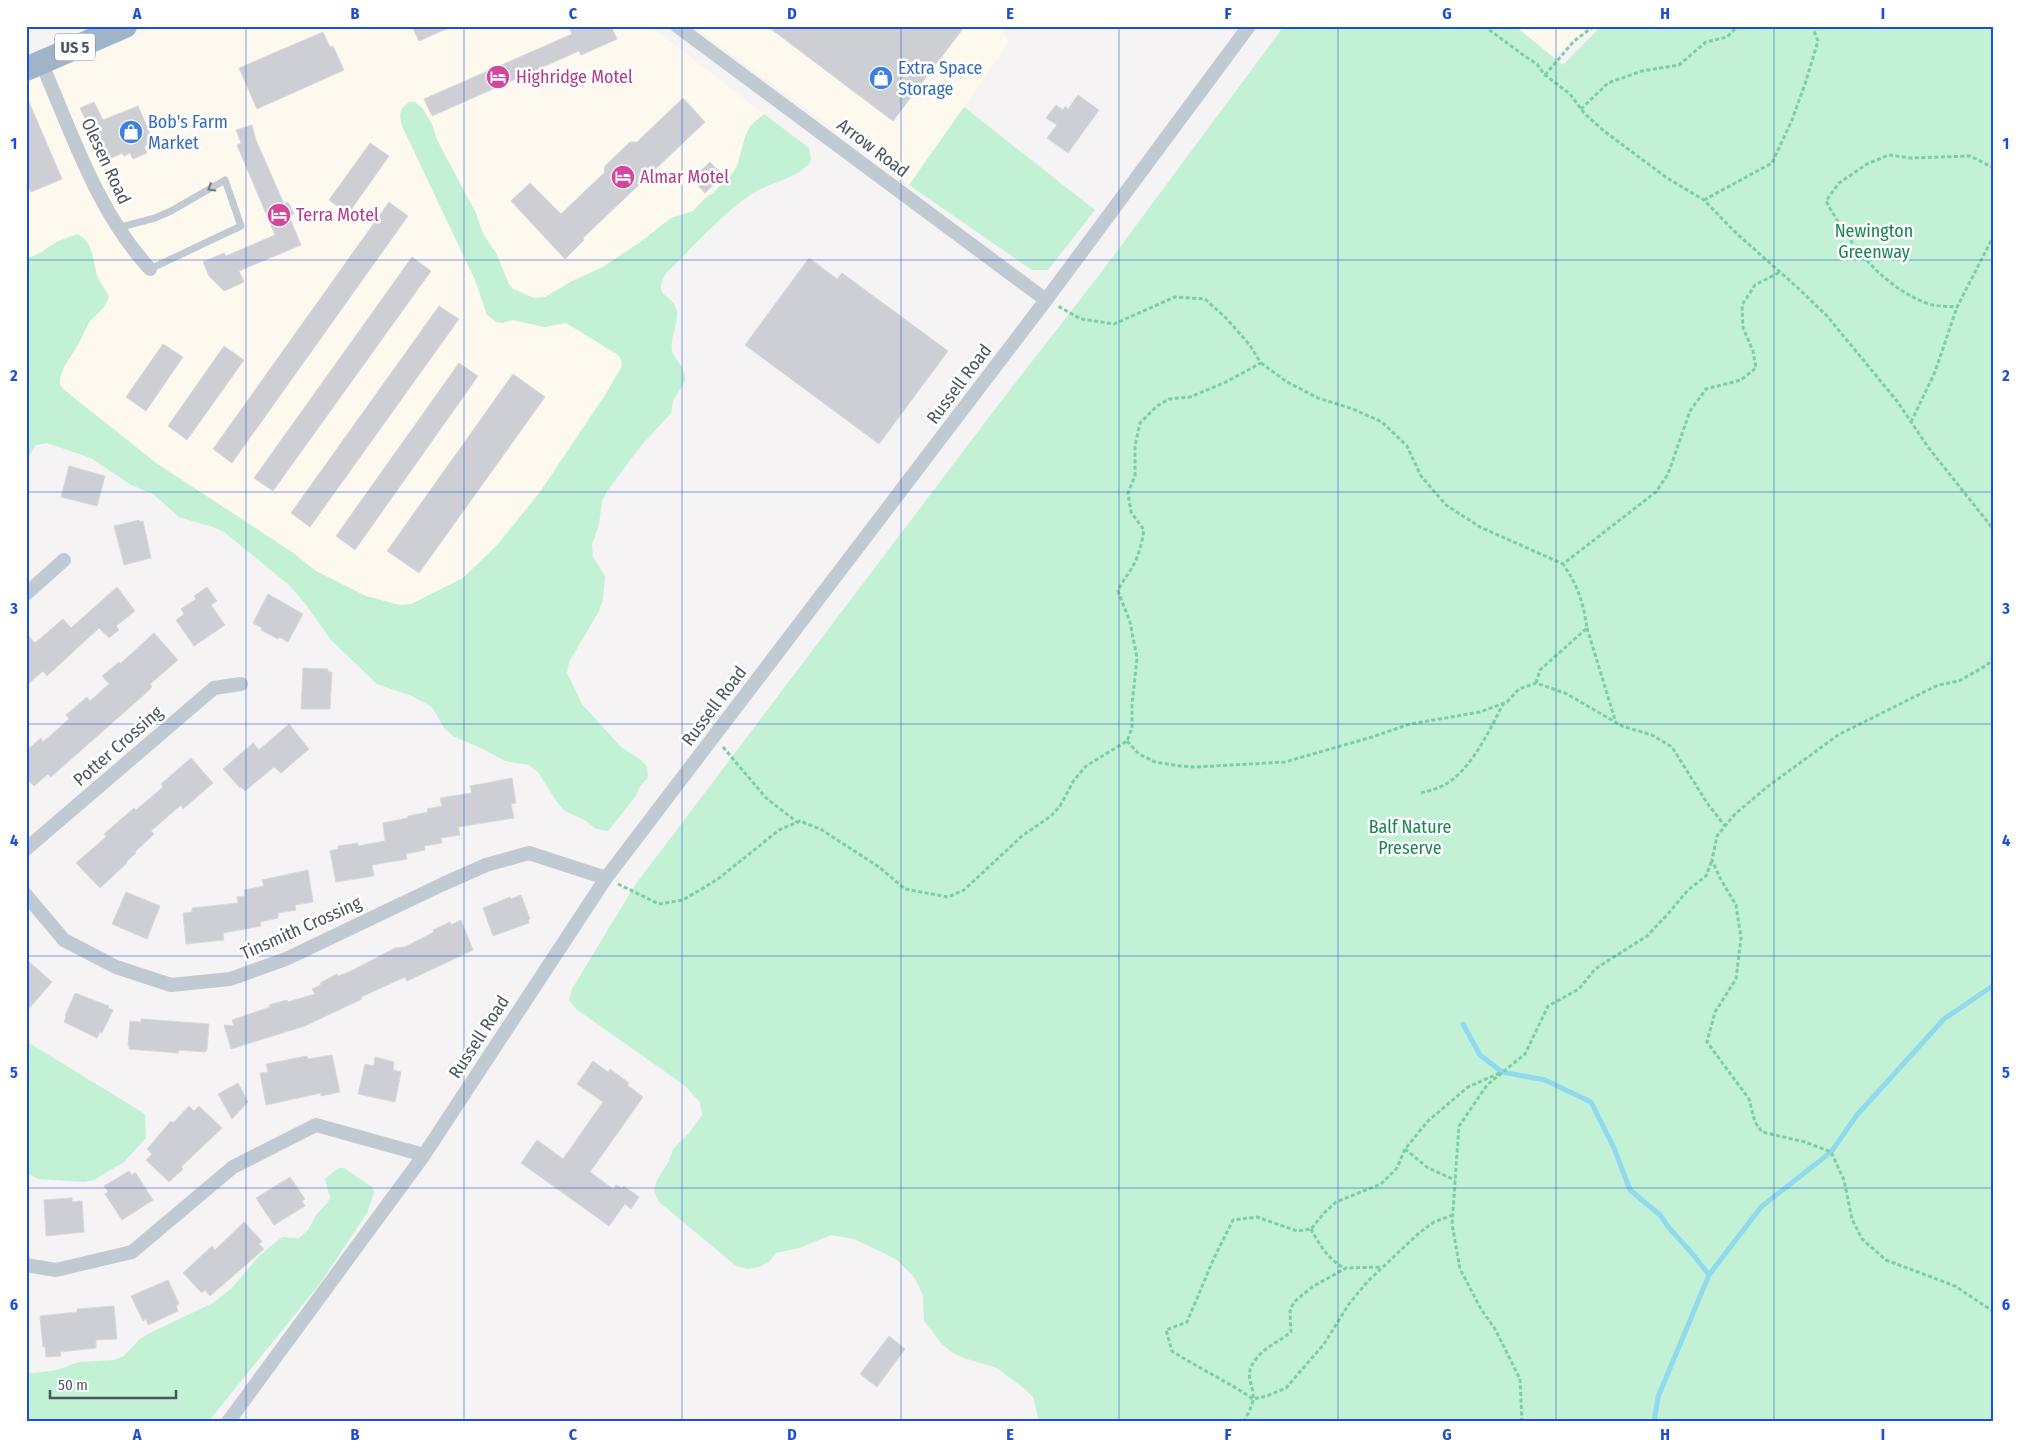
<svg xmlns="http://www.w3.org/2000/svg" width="2020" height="1448" viewBox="0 0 2020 1448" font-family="'Fira Sans Condensed',sans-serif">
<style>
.commercial{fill:#fdf9ef}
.green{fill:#c3f1d5}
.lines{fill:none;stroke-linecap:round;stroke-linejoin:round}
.stream{stroke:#90daee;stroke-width:5}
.building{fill:#cdcfd5;stroke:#d7d9de}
.path{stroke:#7ad0a6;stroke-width:3;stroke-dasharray:4 2.5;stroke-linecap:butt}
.service{stroke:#c1cad2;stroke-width:7}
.minor{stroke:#c1cad2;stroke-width:14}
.trunk{stroke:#9fb4c9;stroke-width:24}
.oneway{stroke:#6e7983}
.grid{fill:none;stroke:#1d4ed8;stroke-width:1;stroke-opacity:0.55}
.labels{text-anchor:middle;stroke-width:5;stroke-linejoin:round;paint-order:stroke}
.shield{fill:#fff;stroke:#808990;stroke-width:1}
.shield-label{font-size:16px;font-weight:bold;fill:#4a5661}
.shop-label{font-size:18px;fill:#366cbe;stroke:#fff;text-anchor:start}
.hotel-label{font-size:18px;fill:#b23c85;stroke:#fff;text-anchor:start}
.street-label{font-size:18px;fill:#4a5661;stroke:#fff}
.park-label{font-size:18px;fill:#17864f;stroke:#fff}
.neatline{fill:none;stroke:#1d4ed8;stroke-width:2}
.grid-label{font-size:16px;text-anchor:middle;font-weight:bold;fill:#1d4ed8}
</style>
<rect width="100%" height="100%" fill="#f5f3f3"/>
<!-- commercial -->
<path class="commercial" d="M159,26H650L764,114L750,126L745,137L737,166L734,171L714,192L705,198L693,211L671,218L643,240L603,267L572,281L545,297L534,298L513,289L509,284L496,253L483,234L476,213L437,140L432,124L402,126L475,280L487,315L502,323L513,320L544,327L566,323L618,355L622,360V366L607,392L540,492L497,545L463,578L411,604L400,605L389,603L366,596L316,571L292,552L156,463L114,428L75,400L60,384V378L64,367L79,343L89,322L105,306L104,286L97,277L93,255L54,243L40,253L26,259V82Z
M693,26H1000L1009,43L909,185Z
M1515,26H1595L1552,56Z"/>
<!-- green -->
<path class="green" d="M1284,26H1515L1563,65L1601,26H1994V1422H1039L1033,1397L1026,1390L997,1368L964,1358L953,1353L942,1344L924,1321L923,1297L919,1286L913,1276L896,1259L854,1239L831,1235L799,1248L776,1253L769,1262L759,1267L748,1269L736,1266L659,1202L654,1191L657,1180L669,1161L673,1149L689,1133L702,1115L700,1102L684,1085L576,1009L569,1000L572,989L635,885L992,413L1103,270Z
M409,102H415L423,109L432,124L437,140L476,213L483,234L496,253L509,284L513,289L534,298L545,297L572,281L603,267L643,240L671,218L693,211L705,198L714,192L734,171L737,166L745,137L750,126L764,114L809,148C810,154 813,160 808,165C792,180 768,183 750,195C720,216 693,247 666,273C651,301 674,291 677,312C678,324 670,338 672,350C673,357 681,363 683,370C685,373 685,378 685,381L673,401L671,413L640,447L607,491L602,501L599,524L592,545L593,557L605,576L603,599L599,611L569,662L567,673L582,704L621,747L640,759L647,767L648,778L640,786L636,796L608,831L596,829L586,821L565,811L557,802L538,772L529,765L505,761L485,750L453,736L444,728L432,707L412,696L377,684L331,640L304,602L288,584L224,532L213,527L179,517L153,494L131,485L91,458L47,443L36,445L26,460V259L40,253L54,243L77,234C94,241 92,260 97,275C99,283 106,289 109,297L105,306L89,322L79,343L64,367L60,378V384L63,389L156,463L292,552L316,571L366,596L400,605L411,604L463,578L497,545L540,492L607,392L622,366L621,360L618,355L566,323L544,327L513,320L502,323L496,322L487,315L475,280L402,126C399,114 399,110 409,102Z
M964,107L1095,210L1048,270H1032L909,185Z
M26,1041L145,1114L146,1138L124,1162L94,1180L84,1182L38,1179L26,1173Z
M338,1168H344L372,1187L374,1192L367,1213L321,1282L208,1422H26V1372L34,1373L57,1370L79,1362L114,1360L124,1356L140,1339L150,1333L213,1303L231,1289L260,1255L282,1237L299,1238L308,1230L316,1215L328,1202L330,1197L325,1179Z"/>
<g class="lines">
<!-- stream -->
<path class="stream" d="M1463,1024L1480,1055L1502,1072L1545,1080L1591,1102L1614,1148L1630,1190L1660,1215L1669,1228L1691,1252L1709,1275
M1654,1422L1658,1397L1709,1275L1761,1207L1831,1152L1857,1115L1944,1019L1994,985"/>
</g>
<!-- building -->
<path class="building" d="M412,26H453L419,41Z
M577,26H611L617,39L581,55L579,51L432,116L424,99L572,34L570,29Z
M767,26H965L893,121Z
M323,32L330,47L333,46L344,70L257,109L239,68Z
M26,95L62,179L31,192L26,181Z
M1078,95L1099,110L1068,153L1047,138L1057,125L1046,118L1056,105L1063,110L1065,106L1068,109Z
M683,98L705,122L583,238L584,240L565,259L511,201L530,183L561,214L604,173L605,166L630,142H637Z
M94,102L103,120L138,106L154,143L144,147L147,153L133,159L130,153L124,156L122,153L105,161L80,108Z
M252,125L256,140L284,204L288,202L294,214L289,216L301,245L239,271L244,282L224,291L209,276L203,262L224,253L226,256L275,235L237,145L241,143L236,130Z
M370,143L389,156L348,214L329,200Z
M710,162L723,176L705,193L692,179Z
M389,202L408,216L232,463L213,449Z
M412,257L431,271L273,491L254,478Z
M809,258L837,279L842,273L948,351L879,444L745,345Z
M439,306L459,319L310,527L291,513Z
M163,344L183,357L146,411L126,397Z
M224,346L244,360L187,440L168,426Z
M459,363L478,376L355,550L336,536Z
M513,374L545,397L419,573L387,551Z
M69,466L105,476L97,506L61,497Z
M139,520L140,522L143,521L151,558L124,565L114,526Z
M117,587L135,611L116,626L119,630L109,638L99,628L47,676L43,671L26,686V633L35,643L63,619L71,628Z
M207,587L217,601L211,605L225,625L194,646L176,620L184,614L181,609L196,599L194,596Z
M268,594L303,614L288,642L279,637L278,639L261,630L262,628L253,623Z
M154,633L178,660L150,684L152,687L146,693L51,777L48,774L34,786L26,778V751L41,738L43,742L69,719L66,715L87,697L90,701L109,684L102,676L119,662L120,664Z
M303,668L328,669V672H332L330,709H301Z
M289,724L309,749L281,773L274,767L245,791L241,787L240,788L223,769L253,743L259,750Z
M191,758L213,783L183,809L181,805L151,831L154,834L135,852L136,853L126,862L127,863L100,888L76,863L106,837L104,834L134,808L136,810L163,787L161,784Z
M512,778L516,803L511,804L514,818L458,827L460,835L441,838L442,843L424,846L425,850L406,854L407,859L372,865L374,876L336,882L330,851L338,849V846L358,843V846L385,841L383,823L408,818V816L428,812L427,809L442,806L440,798L472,793L470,786Z
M308,870L313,902L295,905L296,910L278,913V918L260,922L261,926L223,933L224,940L186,944L183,913L192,912V908L238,903L237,897L245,896L244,890L264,886L262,880Z
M126,892L160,906L147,939L112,924Z
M521,895L530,919L528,920L529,923L493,936L483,908L510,897L511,899Z
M461,920L473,950L407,981L405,977L361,997L362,999L305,1026L231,1049L224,1025L234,1026L232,1020L270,1007L269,1005L287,1000L288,1002L315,994L312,989L321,985L320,983L337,974L338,976L349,972L395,948L405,947L434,932L433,930L450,922L451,925Z
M26,959L52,982L26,1012Z
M75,993L109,1006L108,1008L113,1010L102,1033L100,1032L97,1038L64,1022L66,1017L65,1016Z
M141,1019L209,1024L207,1050L205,1052L179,1050L178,1053L129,1049V1046H128L130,1021L141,1022Z
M332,1055L340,1092L321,1096V1093L266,1105L260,1073L268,1072L266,1064L307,1056L308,1059Z
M375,1057L394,1062L393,1070L401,1072L395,1102L358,1094L365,1064L374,1066Z
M593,1061L608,1072L610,1069L629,1083L627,1085L643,1097L590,1172L613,1189L616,1185L622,1188L624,1186L639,1197L631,1209L625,1204L609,1226L521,1163L537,1140L563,1159L603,1102L577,1084Z
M238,1083L248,1102L232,1119L218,1094Z
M189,1106L194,1111L199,1106L222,1128L181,1167L183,1169L169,1182L146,1160L152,1154L147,1149L171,1121L173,1123Z
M129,1171L132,1175L135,1172L153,1200L122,1220L105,1194L108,1192L104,1186Z
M290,1177L305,1199L302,1201L305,1206L274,1225L256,1198Z
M72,1198V1202L82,1201L84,1232L46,1236L44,1200Z
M244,1222L262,1241L259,1244L264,1249L210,1296L205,1290L202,1293L183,1273L212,1246L215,1250Z
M168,1280L179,1304L176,1306L178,1311L148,1325L146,1319L143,1321L131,1296Z
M114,1306L117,1339L96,1340V1348L60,1352L61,1356L46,1357L45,1347H43L40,1316L77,1312V1309Z
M889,1336L905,1349L877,1387L860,1374Z"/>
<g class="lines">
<!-- path -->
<path class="path" d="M1484,26L1526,57L1537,64L1545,75L1570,94L1584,113L1604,131L1667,178L1704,200L1735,232L1798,288L1827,316L1897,401L1928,447L1994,530
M1545,75L1574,41L1594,26
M1581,109L1608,83L1642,71L1679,65L1706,42L1727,37L1738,26
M1994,168L1970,156L1911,158L1889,155L1867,164L1839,183L1826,201C1849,243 1880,285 1926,303C1936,307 1947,306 1957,307L1994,235
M1704,200L1772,163L1792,120L1805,84L1818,41L1812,26
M1261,363L1287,382L1318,398L1353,409L1382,422L1407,446L1421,476L1446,505L1480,527L1563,564L1656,492L1668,474L1690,411L1706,389L1741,380L1756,368L1753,351L1743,328L1742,305L1755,285L1780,272
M1911,422L1935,372L1957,307
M1587,628L1616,723
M1994,657L1987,665L1959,681L1938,685L1838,735L1767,787L1735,814L1717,836L1712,860L1720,878L1736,905L1741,938L1736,979L1715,1012L1707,1042L1749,1099L1755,1122L1762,1132L1805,1142L1831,1152L1844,1180L1852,1219L1862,1239L1886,1260L1955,1286L1994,1312
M1536,683L1540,670L1587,628C1583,602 1578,586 1563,564
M1127,741L1139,754L1155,762L1180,766L1196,767L1285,762L1372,737L1410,724L1480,712L1507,702L1519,689L1536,683L1565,693L1622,726L1652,735L1672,747L1707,803L1725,826
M723,747L766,798L797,822
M1421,793C1427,791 1434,790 1440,787C1469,775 1489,731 1503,704
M618,884L659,904L683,900L718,879L779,830L800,821L822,830L879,867L905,889L948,897L964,890L1022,836L1051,816L1060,806L1074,780L1086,766L1127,741L1132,728V705L1137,658L1130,622L1118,591C1122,581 1128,575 1133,566C1139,555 1142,542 1144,530L1131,512L1128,493L1135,476V446L1140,423L1157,406L1169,399L1190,397L1224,383L1261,363L1249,344L1226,318L1205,299L1175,297L1114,324L1081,319L1058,306
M1405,1149L1428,1168L1455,1180
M1453,1215L1434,1222L1419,1233L1367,1282L1349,1304L1324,1344L1286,1388L1267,1396L1253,1399C1227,1381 1198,1368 1172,1351L1166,1330L1187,1322L1214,1258L1233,1220L1257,1217L1297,1231L1311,1229L1324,1213L1336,1202L1381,1184L1397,1168L1405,1149L1428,1121L1468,1087L1502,1072
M1311,1229C1319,1244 1330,1262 1345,1268
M1244,1422C1247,1415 1252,1407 1253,1400C1255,1384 1242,1377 1256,1359C1265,1347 1280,1341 1291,1332L1290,1311L1294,1302L1312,1287L1346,1268L1381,1267
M1522,1422L1520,1379L1495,1329L1481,1309L1460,1269L1452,1224L1459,1126L1487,1085L1525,1054L1548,1006L1579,989L1595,969L1647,936L1667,915L1688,890L1706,876L1712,860"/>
<!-- service -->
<path class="service" d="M117,228L155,218L171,211L225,180L241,226L150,269"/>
<!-- minor -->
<path class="minor" d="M677,26L1046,300
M41,62C72,133 97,212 150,269
M26,594L64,560
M26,849L214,688L241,684
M26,895L64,940L116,967L171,985L230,979L286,959L441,885L486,865L529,853L606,878
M26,1265L56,1270L132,1252L233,1167L316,1125L424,1155
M228,1422L424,1155L606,878L1046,300L1249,26"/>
<!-- trunk -->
<path class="trunk" d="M26,69L125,26"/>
</g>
<!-- one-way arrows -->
<defs><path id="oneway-chevron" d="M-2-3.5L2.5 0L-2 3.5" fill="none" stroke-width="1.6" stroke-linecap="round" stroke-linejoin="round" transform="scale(1.25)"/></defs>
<use class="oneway" href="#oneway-chevron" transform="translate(211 188) rotate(150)"/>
<!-- grid -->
<path class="grid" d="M246,26V1422M464,26V1422M682,26V1422M901,26V1422M1119,26V1422M1338,26V1422M1556,26V1422M1774,26V1422M26,260H1994M26,492H1994M26,724H1994M26,956H1994M26,1188H1994"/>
<!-- icons -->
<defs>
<g id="hotel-disc" transform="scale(1.25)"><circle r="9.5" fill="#d1479c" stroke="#fff"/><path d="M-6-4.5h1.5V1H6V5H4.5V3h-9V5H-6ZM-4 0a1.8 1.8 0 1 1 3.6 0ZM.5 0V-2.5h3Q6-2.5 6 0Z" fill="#fff"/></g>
<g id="shop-disc" transform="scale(1.25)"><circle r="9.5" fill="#3f7fe0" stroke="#fff"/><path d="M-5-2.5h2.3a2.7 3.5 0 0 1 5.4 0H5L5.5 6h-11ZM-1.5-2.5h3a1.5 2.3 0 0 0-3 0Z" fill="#fff"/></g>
</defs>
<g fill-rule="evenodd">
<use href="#hotel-disc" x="498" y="77"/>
<use href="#shop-disc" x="881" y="78"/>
<use href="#shop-disc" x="131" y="132"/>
<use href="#hotel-disc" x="623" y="177"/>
<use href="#hotel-disc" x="279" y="215"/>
</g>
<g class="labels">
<!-- shield labels -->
<rect class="shield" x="55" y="33.5" width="40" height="27" rx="4"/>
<g class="shield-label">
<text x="75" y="53">US 5</text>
</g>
<!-- shop labels -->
<g class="shop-label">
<text x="898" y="74">Extra Space<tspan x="898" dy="21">Storage</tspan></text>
<text x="148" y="128">Bob's Farm<tspan x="148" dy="21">Market</tspan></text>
</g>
<!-- hotel labels -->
<g class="hotel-label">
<text x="516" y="83">Highridge Motel</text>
<text x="640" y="183">Almar Motel</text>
<text x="296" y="221">Terra Motel</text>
</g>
<!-- street labels -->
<g class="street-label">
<text transform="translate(873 148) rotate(37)" y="6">Arrow Road</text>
<text transform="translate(106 161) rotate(65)" y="6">Olesen Road</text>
<text transform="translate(959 384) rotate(-53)" y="6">Russell Road</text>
<text transform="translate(714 706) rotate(-53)" y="6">Russell Road</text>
<text transform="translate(118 746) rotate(-41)" y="6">Potter Crossing</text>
<text transform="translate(301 928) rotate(-24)" y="6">Tinsmith Crossing</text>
<text transform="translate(479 1037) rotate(-57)" y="6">Russell Road</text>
</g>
<!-- park labels -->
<g class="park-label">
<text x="1874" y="237">Newington<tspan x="1874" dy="21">Greenway</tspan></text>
<text x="1410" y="833">Balf Nature<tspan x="1410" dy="21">Preserve</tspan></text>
</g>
</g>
<!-- border -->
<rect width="2020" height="1448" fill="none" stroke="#ffffff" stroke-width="55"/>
<!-- scale -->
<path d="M50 1390v8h126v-8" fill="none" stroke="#4a5661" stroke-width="2.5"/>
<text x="58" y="1390" font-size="15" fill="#4a5661" stroke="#ffffff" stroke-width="4" paint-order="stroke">50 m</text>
<rect x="28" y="28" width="1964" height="1392" class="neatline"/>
<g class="grid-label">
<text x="137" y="19">A</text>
<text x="355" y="19">B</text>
<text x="573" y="19">C</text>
<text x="792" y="19">D</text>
<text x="1010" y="19">E</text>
<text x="1228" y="19">F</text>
<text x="1447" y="19">G</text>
<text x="1665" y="19">H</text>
<text x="1883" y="19">I</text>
<text x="14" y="149">1</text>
<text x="2006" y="149">1</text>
<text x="14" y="381">2</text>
<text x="2006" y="381">2</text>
<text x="14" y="614">3</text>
<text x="2006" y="614">3</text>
<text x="14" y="846">4</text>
<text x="2006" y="846">4</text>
<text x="14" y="1078">5</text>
<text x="2006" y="1078">5</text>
<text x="14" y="1310">6</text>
<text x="2006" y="1310">6</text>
<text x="137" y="1440">A</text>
<text x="355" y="1440">B</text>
<text x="573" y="1440">C</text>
<text x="792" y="1440">D</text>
<text x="1010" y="1440">E</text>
<text x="1228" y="1440">F</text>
<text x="1447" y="1440">G</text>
<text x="1665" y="1440">H</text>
<text x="1883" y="1440">I</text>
</g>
</svg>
